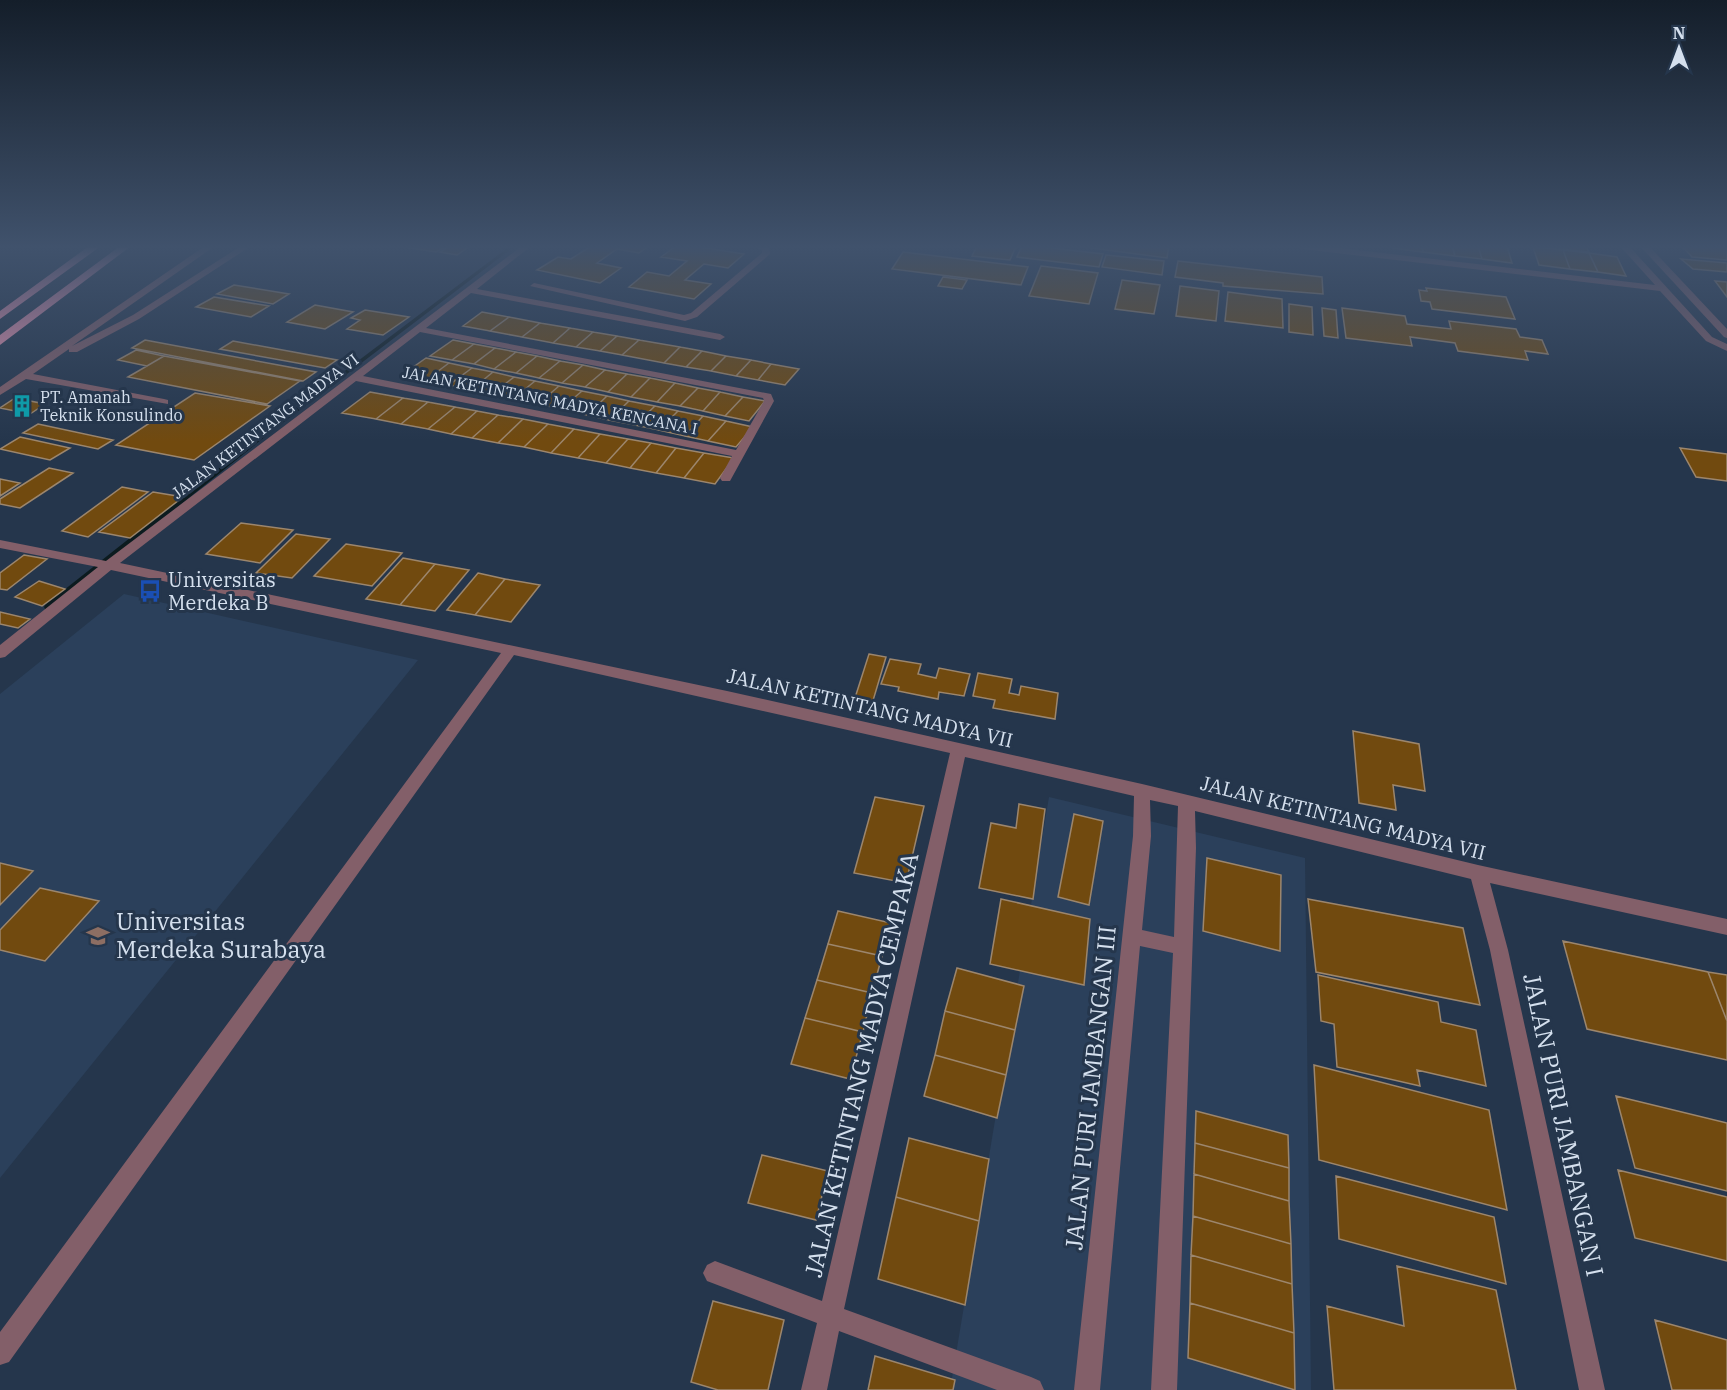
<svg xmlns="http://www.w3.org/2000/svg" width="1727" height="1390" viewBox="0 0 1727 1390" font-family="'IBM Plex Serif',serif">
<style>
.built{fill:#2b405b}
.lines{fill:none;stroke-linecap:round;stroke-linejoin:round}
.stream{fill:#0c1b1f;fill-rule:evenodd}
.building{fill:#714a0f;stroke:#9c866d;stroke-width:1.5}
.minor{fill:#835f69;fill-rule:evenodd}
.highway{fill:#ec94b0;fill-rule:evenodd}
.labels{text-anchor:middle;stroke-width:6;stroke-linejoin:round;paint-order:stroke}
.far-poi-label{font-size:16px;fill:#d5e0ee;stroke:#25364c;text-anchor:start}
.far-street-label{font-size:16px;fill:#d5e0ee;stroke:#25364c}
.poi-label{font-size:20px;fill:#d5e0ee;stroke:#25364c;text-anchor:start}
.street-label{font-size:20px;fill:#d5e0ee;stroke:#25364c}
.near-poi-label{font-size:24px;fill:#d5e0ee;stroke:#25364c;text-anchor:start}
.near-street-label{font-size:24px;fill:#d5e0ee;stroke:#25364c}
</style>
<rect width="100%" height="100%" fill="#25364c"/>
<!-- built -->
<path class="built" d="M124,594L418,660L0,1178V694Z
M1049,797L1305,858L1311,1390H950Z"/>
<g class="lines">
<!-- stream -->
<path class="stream" d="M510,246H515L272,431L51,609H45L44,607L45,605L268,429Z"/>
</g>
<!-- building -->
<path class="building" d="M398,246H447L436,252Z
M450,246H470L457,255L440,252Z
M591,246H649L639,253L617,249L597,263L621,268L600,283L537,270L558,257L571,259Z
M676,246H694L744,254L728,268L704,264L685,280L711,284L694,299L629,287L647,272L669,276L687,261L661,257Z
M977,246H1016L1010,260L972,256Z
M1022,246H1034L1103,254L1099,267L1017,257Z
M1077,246H1169L1167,258Z
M1393,246H1422L1423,252L1393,248Z
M1422,246H1452L1455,256L1423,252Z
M1452,246H1478L1482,259L1455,256Z
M1478,246H1507L1512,263L1482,259Z
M1558,246H1586L1589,252L1559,249Z
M1682,246H1727V260L1692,257Z
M1533,247L1563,250L1570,269L1539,265Z
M1563,250L1589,253L1598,272L1570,269Z
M903,252L1028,267L1021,285L892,269Z
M1589,253L1617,257L1626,276L1598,272Z
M1106,255L1164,261L1162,275L1102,267Z
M1681,259L1727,263V272L1693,269Z
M1178,261L1322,277L1323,294L1223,286V283L1175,277Z
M1041,266L1098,273L1089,304L1029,296Z
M943,277L967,280L962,289L938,286Z
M1122,280L1160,285L1154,314L1115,309Z
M1715,281L1727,282V297Z
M234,285L289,294L273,304L217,294Z
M1180,286L1219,291L1216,321L1176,316Z
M1426,288L1506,297L1515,319L1432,309L1430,302L1421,301L1419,290L1427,291Z
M1228,292L1282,299L1283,328L1225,321Z
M214,297L269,306L251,317L196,307Z
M1289,304L1312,307L1313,335L1289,332Z
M315,305L353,312L325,329L287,322Z
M1322,308L1336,310L1338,338L1324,336Z
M1342,308L1405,316L1407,324L1451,329L1449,321L1516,329L1520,337L1542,340L1548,354L1525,351L1528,360L1458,351L1455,343L1410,337L1412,346L1346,338Z
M365,310L409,317L383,335L347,329L360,320L351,318Z
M482,312L509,317L490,331L463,326Z
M509,317L540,323L522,337L490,331Z
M540,323L570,328L553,343L522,337Z
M570,328L593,332L576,347L553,343Z
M593,332L617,336L600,351L576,347Z
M617,336L639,340L622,355L600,351Z
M145,340L316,372L303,381L132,348Z
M453,340L474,344L452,360L430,356Z
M639,340L680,347L664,363L622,355Z
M233,341L337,360L325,368L220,349Z
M474,344L495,348L474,364L452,360Z
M680,347L702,351L686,367L664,363Z
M495,348L516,352L494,369L474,364Z
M136,350L164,356L147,366L118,360Z
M702,351L726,356L711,371L686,367Z
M516,352L537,356L516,373L494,369Z
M164,356L300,381L267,404L128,377Z
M537,356L560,361L539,378L516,373Z
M726,356L751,360L736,376L711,371Z
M426,358L449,363L426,380L402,375Z
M751,360L771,364L758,380L736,376Z
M560,361L583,365L562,383L539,378Z
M449,363L472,368L449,385L426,380Z
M771,364L799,369L785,385L758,380Z
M583,365L605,370L585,387L562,383Z
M472,368L493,372L471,390L449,385Z
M605,370L627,374L608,392L585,387Z
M493,372L514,377L492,394L471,390Z
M627,374L650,378L631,397L608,392Z
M514,377L535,381L513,399L492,394Z
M650,378L675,383L657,402L631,397Z
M535,381L559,386L538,404L513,399Z
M675,383L698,388L680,406L657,402Z
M559,386L582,391L561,409L538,404Z
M698,388L720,392L703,411L680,406Z
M582,391L607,396L587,415L561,409Z
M370,392L403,398L376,419L342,413Z
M720,392L743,397L725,416L703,411Z
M195,393L270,406L194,460L116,445Z
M607,396L629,401L609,420L587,415Z
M743,397L765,401L749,421L725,416Z
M15,398L45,404L30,414L0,408Z
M403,398L428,402L401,424L376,419Z
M629,401L655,406L635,425L609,420Z
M428,402L455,407L428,429L401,424Z
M655,406L678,411L659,430L635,425Z
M455,407L477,411L451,434L428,429Z
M477,411L498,415L472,438L451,434Z
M678,411L703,416L685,436L659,430Z
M498,415L523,419L498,443L472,438Z
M703,416L726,421L708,441L685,436Z
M523,419L548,424L524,447L498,443Z
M726,421L753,427L736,447L708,441Z
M38,424L113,440L98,449L23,433Z
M548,424L574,429L551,453L524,447Z
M574,429L600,434L578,458L551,453Z
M600,434L628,439L606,463L578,458Z
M20,437L70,448L50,460L0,449Z
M628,439L651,443L630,468L606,463Z
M651,443L676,448L656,473L630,468Z
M676,448L704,453L684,478L656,473Z
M1680,448L1727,454V481L1696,477Z
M704,453L734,458L715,484L684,478Z
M49,468L73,473L20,508L0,504V499Z
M0,479L20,483L0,496Z
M122,487L148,492L88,537L62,531Z
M153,492L183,497L130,538L99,532Z
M241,523L293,530L260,563L206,554Z
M296,534L330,539L292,578L256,573Z
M346,544L402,553L372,586L314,576Z
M24,555L47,559L7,590L0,589V573Z
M403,558L435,564L400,605L366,599Z
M435,564L469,570L435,611L400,605Z
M478,573L505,579L475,615L447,610Z
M505,579L540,585L511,622L475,615Z
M39,581L65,589L42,606L15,597Z
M0,612L30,619L18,628L0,624Z
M869,654L886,657L872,704L854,701Z
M890,659L921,664L918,674L936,678L939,668L970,674L964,696L939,692L938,699L898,691L899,687L881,684Z
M978,673L1012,679L1009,693L1019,695L1021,686L1058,693L1055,719L993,708L995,700L973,696Z
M1353,731L1419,744L1425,791L1393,785L1396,810L1359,803Z
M875,797L924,806L906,883L854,873Z
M1019,804L1045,809L1033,899L979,888L991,823L1016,828Z
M1074,814L1103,821L1089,905L1058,897Z
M1207,858L1281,875L1280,951L1203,931Z
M0,863L33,871L0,905Z
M40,888L99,901L45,961L0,950V930Z
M1001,899L1090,919L1084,985L990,964Z
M1308,899L1463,928L1480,1005L1316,972Z
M838,911L891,923L882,956L828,944Z
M1563,941L1708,972L1727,1021V1060L1587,1029Z
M828,944L882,956L872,993L817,980Z
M957,968L1024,986L1015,1030L945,1011Z
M1708,972L1727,975V1021Z
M1318,975L1438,1002L1441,1022L1476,1030L1486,1086L1417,1070L1420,1086L1337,1067L1334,1024L1321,1021Z
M817,980L872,993L863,1032L805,1018Z
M945,1011L1015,1030L1006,1075L935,1055Z
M805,1018L863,1032L850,1079L791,1064Z
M935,1055L1006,1075L997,1118L924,1096Z
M1314,1065L1489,1110L1507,1210L1319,1160Z
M1616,1096L1727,1123V1191L1635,1168Z
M1196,1111L1288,1135L1289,1168L1195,1143Z
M909,1138L989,1159L979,1221L896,1197Z
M1195,1143L1289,1168V1201L1194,1174Z
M762,1155L828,1171L816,1220L748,1203Z
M1618,1170L1727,1197V1261L1635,1238Z
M1194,1174L1289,1201L1291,1244L1193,1216Z
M1336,1176L1494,1217L1506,1284L1339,1239Z
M896,1197L979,1221L965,1305L878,1279Z
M1193,1216L1291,1244L1292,1284L1191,1255Z
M1191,1255L1292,1284L1294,1333L1190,1303Z
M1397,1266L1496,1290L1516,1390H1334L1327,1306L1404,1326Z
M713,1301L784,1320L768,1390H718L691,1382Z
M1190,1303L1294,1333L1295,1390L1188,1358Z
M1655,1320L1727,1340V1390H1672Z
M875,1356L955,1380L953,1390H868Z"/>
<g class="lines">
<!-- minor -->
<path class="minor" d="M205,246H215L72,346L133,315L241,246H251L139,319L77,352H69V349L33,374L164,399L168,400V404L26,379L0,395V387Z
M522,246H531L477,289L720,334L725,337L720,340L471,293L426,328L771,394L774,401L730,481H722L720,478L732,456L356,381L120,563L727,691L1142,784L1478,865L1727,919V935L1490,883L1508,950L1605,1390H1579L1490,950L1471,879L1195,811L1196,848L1177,1390H1151L1173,953L1140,946L1100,1390H1074L1133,836L1134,796L965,757L844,1309L1031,1377L1040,1381L1044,1390H997L839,1331L827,1390H801L817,1323L707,1281L703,1273L707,1265L715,1261L822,1301L950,753L514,655L9,1362L0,1365V1332L501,653L111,570L5,657L0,658V645L98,567L0,548V540L106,561ZM420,332L763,398L764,401L736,450L363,376ZM1150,800L1178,806L1174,937L1142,930L1151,836Z
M751,246L769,247L770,254L697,317L685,321L530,286L534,283L684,315L691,313L762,253V250Z
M1298,246H1323L1655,285L1620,246H1629L1712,337L1727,344V351L1706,341L1660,291L1302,249Z
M1640,246H1649L1727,329V338L1724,337Z"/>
<!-- highway -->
<path class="highway" d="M89,246H101L0,319V311Z
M120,246H131L0,345V335Z"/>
</g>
<!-- sky -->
<linearGradient id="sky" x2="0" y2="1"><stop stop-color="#141e2a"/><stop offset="0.56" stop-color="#40526c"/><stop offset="1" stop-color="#40526c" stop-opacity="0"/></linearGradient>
<rect width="1727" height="441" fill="url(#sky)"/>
<!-- icons -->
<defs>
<g id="building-bare" transform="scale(1.8)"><path d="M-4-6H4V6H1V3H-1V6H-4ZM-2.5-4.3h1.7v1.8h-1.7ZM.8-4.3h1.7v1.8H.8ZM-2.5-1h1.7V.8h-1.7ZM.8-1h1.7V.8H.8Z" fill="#0f9aa8" stroke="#25364c" stroke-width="2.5" paint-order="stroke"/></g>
<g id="bus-bare" transform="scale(1.8)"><path d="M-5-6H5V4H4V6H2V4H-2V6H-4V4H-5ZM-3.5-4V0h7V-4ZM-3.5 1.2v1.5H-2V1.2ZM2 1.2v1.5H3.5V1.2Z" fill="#1a4fb4" stroke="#25364c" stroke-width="2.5" paint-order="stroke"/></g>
<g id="university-bare" transform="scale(1.8)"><path d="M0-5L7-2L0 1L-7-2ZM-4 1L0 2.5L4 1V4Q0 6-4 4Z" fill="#8d6e63" stroke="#25364c" stroke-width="2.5" paint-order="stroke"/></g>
</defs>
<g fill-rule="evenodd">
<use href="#building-bare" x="22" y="406"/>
<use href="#bus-bare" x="150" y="591"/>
<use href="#university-bare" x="98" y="936"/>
</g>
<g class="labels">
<!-- far-poi labels -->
<g class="far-poi-label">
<text x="40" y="403">PT. Amanah<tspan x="40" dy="18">Teknik Konsulindo</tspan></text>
</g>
<!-- far-street labels -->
<g class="far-street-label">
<text transform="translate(550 400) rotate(11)" y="6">JALAN KETINTANG MADYA KENCANA I</text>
<text transform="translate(265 426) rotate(-37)" y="6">JALAN KETINTANG MADYA VI</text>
</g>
<!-- poi labels -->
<g class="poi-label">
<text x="168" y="587">Universitas<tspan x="168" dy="23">Merdeka B</tspan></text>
</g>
<!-- street labels -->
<g class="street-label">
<text transform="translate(870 708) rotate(13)" y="7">JALAN KETINTANG MADYA VII</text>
<text transform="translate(1343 818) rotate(14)" y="7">JALAN KETINTANG MADYA VII</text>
</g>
<!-- near-poi labels -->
<g class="near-poi-label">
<text x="116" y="930">Universitas<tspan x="116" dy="28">Merdeka Surabaya</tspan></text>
</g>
<!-- near-street labels -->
<g class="near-street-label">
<text transform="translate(862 1065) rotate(-77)" y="8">JALAN KETINTANG MADYA CEMPAKA</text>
<text transform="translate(1091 1088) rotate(-84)" y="8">JALAN PURI JAMBANGAN III</text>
<text transform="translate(1563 1125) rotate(78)" y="8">JALAN PURI JAMBANGAN I</text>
</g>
</g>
<!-- north arrow -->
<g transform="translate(1679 48)" stroke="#25364c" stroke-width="4.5" paint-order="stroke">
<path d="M0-4.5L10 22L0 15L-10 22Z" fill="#d5e0ee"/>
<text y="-9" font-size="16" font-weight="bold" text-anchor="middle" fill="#d5e0ee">N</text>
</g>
</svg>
